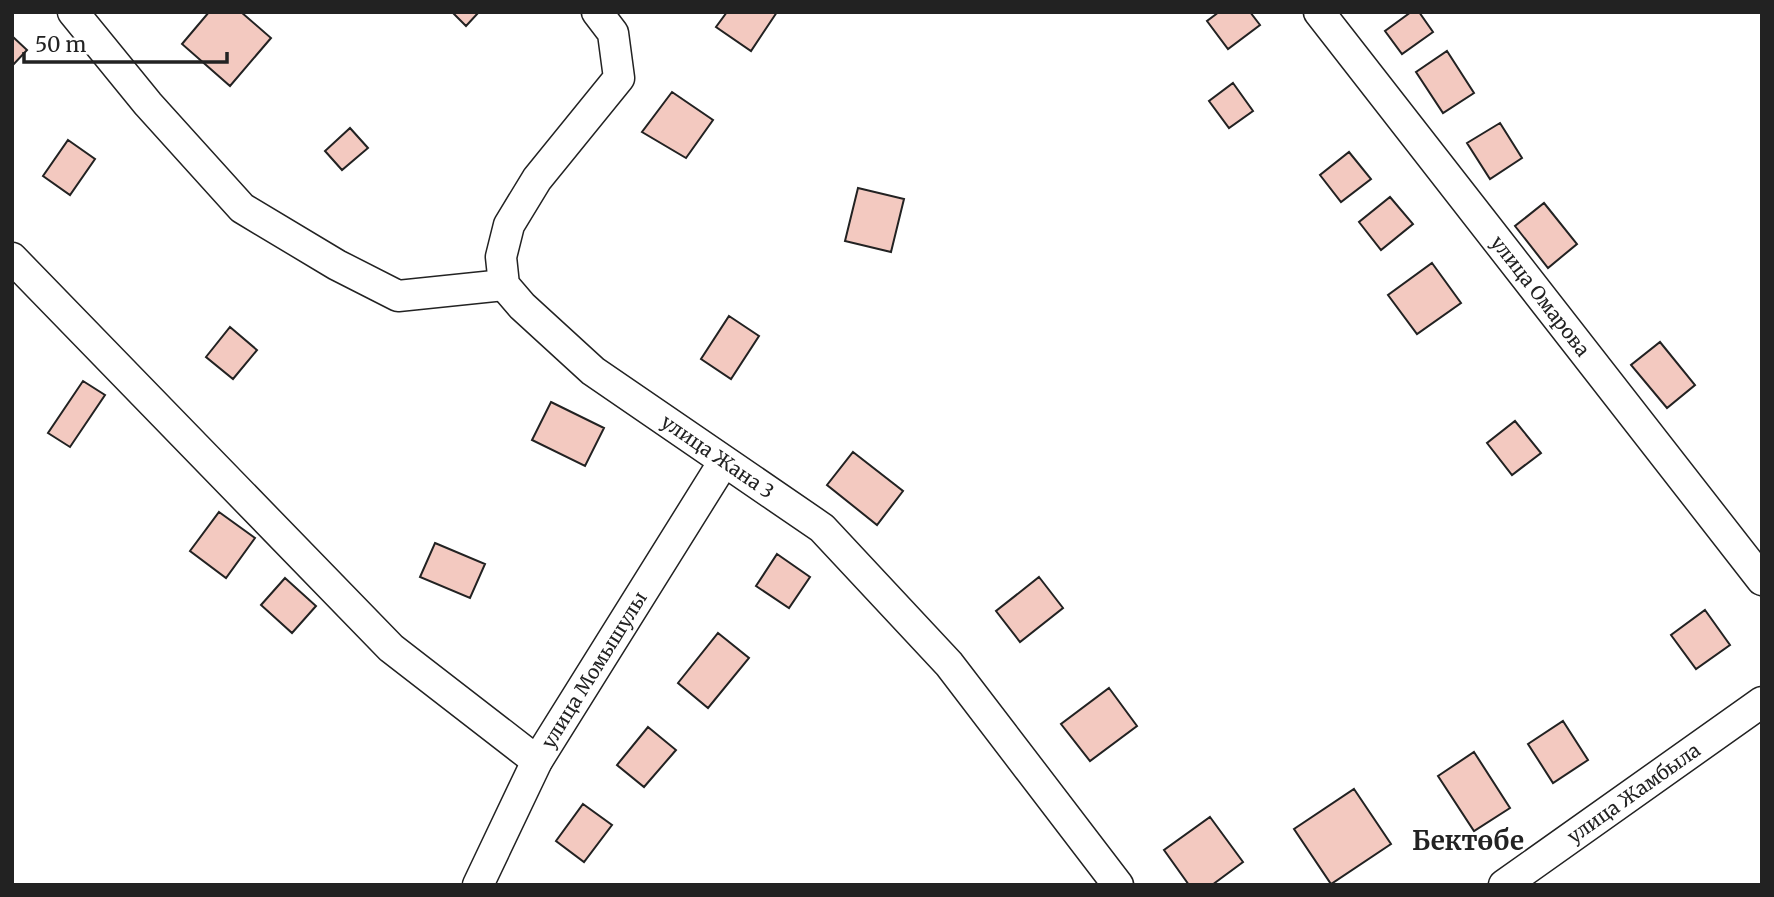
<svg xmlns="http://www.w3.org/2000/svg" width="1774" height="897" viewBox="0 0 1774 897" font-family="Merriweather,serif">
<style>
.building{fill:#f3c9c0;stroke:#222;stroke-width:2}
.lines{fill:none;stroke-linecap:round;stroke-linejoin:round}
.minor-casing{stroke:#222;stroke-width:33}
.minor{stroke:#fff;stroke-width:30}
.labels{text-anchor:middle;stroke-width:5;stroke-linejoin:round;paint-order:stroke}
.street-label{font-size:19px;fill:#222;stroke:#fff}
.district-label{font-size:26px;font-weight:bold;fill:#222;stroke:#fff}
</style>
<rect width="100%" height="100%" fill="#fff"/>
<!-- building -->
<path class="building" d="M209,12H241L271,38L230,86L182,44Z
M452,12H479L466,26Z
M727,12H777L751,51L716,27Z
M1219,12H1250L1260,25L1228,49L1207,21Z
M1411,12H1419L1433,32L1402,54L1385,31Z
M12,36L27,50L12,66Z
M1447,51L1474,93L1443,113L1416,72Z
M1233,83L1253,111L1229,128L1209,101Z
M672,92L713,120L686,158L642,132Z
M1500,123L1522,158L1490,179L1467,143Z
M350,128L368,148L342,170L325,151Z
M68,140L95,159L70,195L43,176Z
M1349,152L1371,179L1341,202L1320,175Z
M858,188L904,199L891,252L845,241Z
M1390,197L1413,224L1381,250L1359,222Z
M1544,203L1577,244L1548,268L1515,226Z
M1432,263L1461,303L1417,334L1388,295Z
M729,316L759,336L731,379L701,359Z
M230,327L257,350L233,379L206,357Z
M1660,342L1695,385L1667,408L1631,365Z
M83,381L105,395L70,447L48,433Z
M551,402L604,428L585,466L532,440Z
M1515,421L1541,453L1512,475L1487,443Z
M853,452L903,491L877,525L827,485Z
M219,512L255,538L226,578L190,551Z
M435,543L485,564L470,598L420,577Z
M777,554L810,577L789,608L756,586Z
M1039,577L1063,608L1020,642L996,611Z
M285,578L316,606L292,633L261,605Z
M1705,610L1730,645L1696,669L1671,635Z
M718,633L749,658L708,708L678,683Z
M1109,688L1137,726L1090,761L1061,724Z
M1563,721L1588,760L1553,783L1528,744Z
M648,727L676,750L644,787L617,765Z
M1474,752L1510,808L1474,831L1438,776Z
M1354,789L1391,844L1331,884L1294,829Z
M583,804L612,825L584,862L556,841Z
M1210,817L1243,862L1212,885H1189L1164,850Z"/>
<g class="lines">
<!-- minor casing -->
<g class="minor-casing">
<g id="minor">
<path d="M73,12L148,104L242,208L337,265L398,296L504,285"/>
<path id="s1" d="M597,12L613,33L619,78L537,179L509,225L501,257L504,285L522,306L593,371L822,528L949,664L1118,885"/>
<path id="s2" d="M1319,12L1762,580"/>
<path d="M12,258L391,648L537,761"/>
<path id="s3" d="M478,885L537,761L723,463"/>
<path id="s4" d="M1504,885L1762,702"/>
</g>
</g>
<!-- minor -->
<use href="#minor" class="minor"/>
</g>
<g class="labels">
<!-- street labels -->
<g class="street-label">
<text dy="7" stroke="none"><textPath href="#s2" startOffset="360">улица Омарова</textPath></text>
<text dy="7" stroke="none"><textPath href="#s1" startOffset="592">улица Жана 3</textPath></text>
<text dy="7" stroke="none"><textPath href="#s3" startOffset="245">улица Момышулы</textPath></text>
<text dy="7" stroke="none"><textPath href="#s4" startOffset="159">улица Жамбыла</textPath></text>
</g>
<!-- district labels -->
<g class="district-label">
<text x="1468" y="850">Бектөбе</text>
</g>
</g>
<!-- border -->
<rect width="1774" height="897" fill="none" stroke="#222222" stroke-width="28"/>
<!-- scale -->
<path d="M24 52v10h203v-10" fill="none" stroke="#222222" stroke-width="3.5"/>
<text x="35" y="52" font-size="21" fill="#222222" stroke="#ffffff" stroke-width="5" paint-order="stroke">50 m</text>
</svg>
